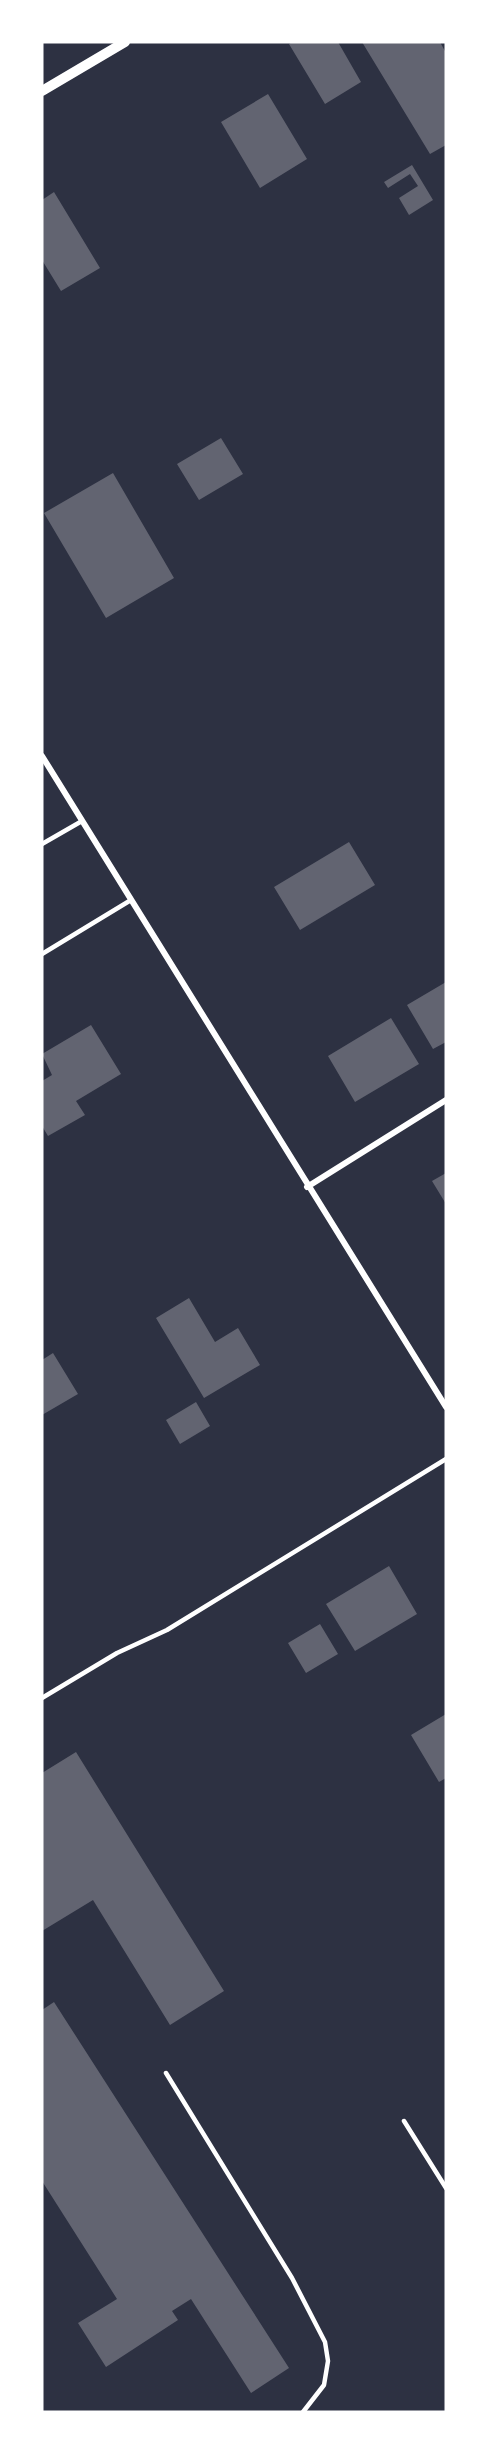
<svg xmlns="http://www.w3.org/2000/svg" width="488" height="2454" viewBox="0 0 488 2454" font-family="'Nunito Sans',sans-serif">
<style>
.building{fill:#626471}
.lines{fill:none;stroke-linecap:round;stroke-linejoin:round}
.service{stroke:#fff;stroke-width:4.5}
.minor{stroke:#fff;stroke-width:6}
.tertiary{stroke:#fff;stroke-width:10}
</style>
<rect width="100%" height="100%" fill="#2d3142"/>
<!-- building -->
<path class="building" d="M292,42H338L361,82L325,104L289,44Z
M362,42H440L446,53V145L430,154Z
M268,94L307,159L260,188L221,122Z
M412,165L433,200L409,215L399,198L418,186L410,174L388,188L384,182Z
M54,192L100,268L61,291L42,260V200Z
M221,438L243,474L199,500L177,464Z
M113,473L174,578L106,618L44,513Z
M349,842L375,885L300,930L274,887Z
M446,982V1042L433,1049L407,1005Z
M391,1018L419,1064L355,1102L328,1056Z
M91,1025L121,1074L76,1101L85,1115L48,1136L42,1126V1081L52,1075L42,1054Z
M446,1173V1204L432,1181Z
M189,1298L215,1342L238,1328L260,1365L204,1398L156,1318Z
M53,1353L78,1394L42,1415V1360Z
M196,1402L210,1426L180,1444L166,1420Z
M389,1566L417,1614L355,1651L326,1604Z
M320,1624L338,1654L306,1673L288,1643Z
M446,1714V1778L439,1782L411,1735Z
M76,1752L224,1991L170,2025L93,1900L42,1931V1773Z
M54,2002L289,2368L251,2393L191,2299L172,2311L178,2320L106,2367L78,2323L117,2299L42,2181V2010Z"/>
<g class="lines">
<!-- service -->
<path class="service" d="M42,844L82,821
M42,954L131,900
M42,1698L117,1653L167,1630L446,1459
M166,2073L292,2278L325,2342L328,2361L324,2385L303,2412
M404,2121L446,2188"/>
<!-- minor -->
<path class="minor" d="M42,756L446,1407
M307,1187L446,1100"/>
<!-- tertiary -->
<path class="tertiary" d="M42,91L125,42"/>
</g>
<!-- border -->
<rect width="488" height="2454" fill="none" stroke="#ffffff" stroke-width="87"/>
</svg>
